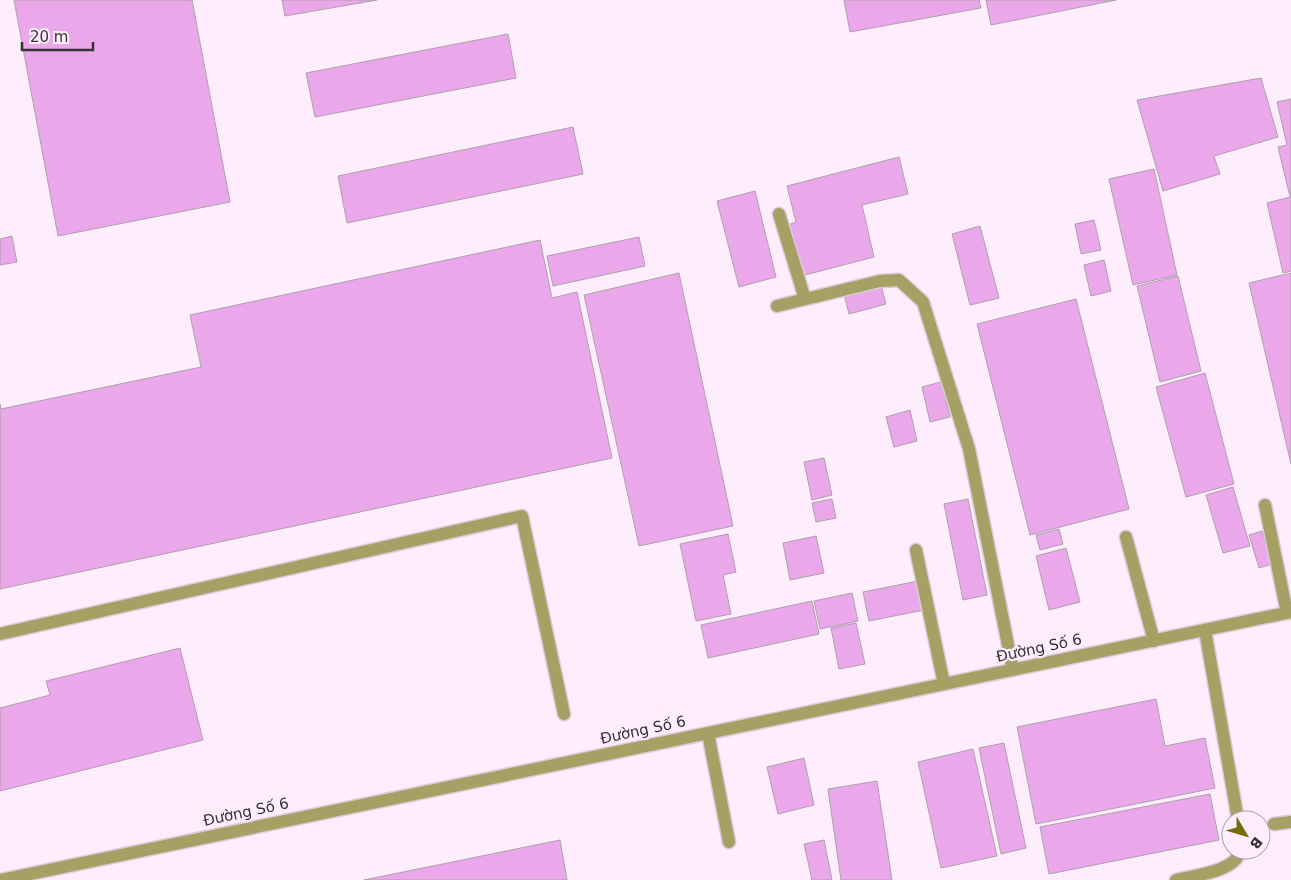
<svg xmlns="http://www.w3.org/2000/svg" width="1291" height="880" viewBox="0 0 1291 880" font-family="'DejaVu Sans',sans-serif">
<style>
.building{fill:#eaa7e9;stroke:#afa0ae}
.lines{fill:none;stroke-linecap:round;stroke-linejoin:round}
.minor-casing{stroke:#dacbd9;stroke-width:15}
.minor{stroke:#a7a065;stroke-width:12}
.labels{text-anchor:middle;stroke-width:4.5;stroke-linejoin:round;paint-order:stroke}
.street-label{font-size:15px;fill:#383237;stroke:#fdedfd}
</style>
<rect width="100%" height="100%" fill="#fdedfd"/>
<!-- building -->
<path class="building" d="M14,0H192L230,202L58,236Z
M282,0H377L285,16Z
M844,0H979L981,8L850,32Z
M986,0H1116L991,25Z
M508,34L516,78L315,117L306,73Z
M1261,78L1278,137L1214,156L1220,174L1163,191L1137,100Z
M1291,99V271L1283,273L1267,203L1290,197L1278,147L1287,145L1277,102Z
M573,127L583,174L347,223L338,176Z
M899,157L908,194L862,205L874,257L801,276L788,225L796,222L787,186Z
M1154,169L1177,275L1133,285L1109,179Z
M755,191L776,277L739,287L717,201Z
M1094,220L1101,250L1081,254L1075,224Z
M980,226L999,298L970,305L952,234Z
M12,236L17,262L0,265V239Z
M639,237L645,266L553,286L547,256Z
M540,240L552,298L577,292L612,458L0,589V404L1,409L201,367L190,315Z
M1104,260L1111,291L1091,296L1084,265Z
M679,273L733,526L639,546L584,295Z
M1291,273V464L1249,283Z
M1178,276L1201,371L1160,382L1137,286Z
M881,285L886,304L849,314L844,294Z
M1076,299L1129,509L1030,535L977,324Z
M1205,373L1234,484L1186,497L1156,387Z
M941,382L950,417L930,422L922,387Z
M910,410L917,441L894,447L886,417Z
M824,458L832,495L812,500L804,462Z
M1233,487L1250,546L1223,553L1206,495Z
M832,499L836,518L816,522L812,503Z
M968,499L987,595L963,600L944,504Z
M1059,529L1063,544L1040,550L1036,535Z
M1262,531L1272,564L1259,568L1249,535Z
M728,534L736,572L723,575L731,614L696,621L680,544Z
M816,536L824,573L790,580L783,543Z
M1066,548L1080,602L1049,610L1036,556Z
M918,581L924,610L869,621L863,592Z
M852,593L858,621L820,629L814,601Z
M812,601L819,634L708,658L701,625Z
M856,623L865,664L839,669L831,628Z
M180,648L203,740L0,791V708L50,695L46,681Z
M1156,699L1165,746L1205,738L1215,788L1036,824L1017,727Z
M1004,743L1026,848L1001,854L979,748Z
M973,749L997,856L941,868L918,762Z
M804,758L814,805L778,814L767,767Z
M877,781L892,880H841L828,789Z
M1210,794L1219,840L1049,874L1040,827Z
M560,840L567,880H364Z
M824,840L832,880H812L804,844Z"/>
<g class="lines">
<!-- minor casing -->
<g class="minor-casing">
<path id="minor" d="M779,214L805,299
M777,306L880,281L899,280L923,302L969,449L1013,670
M1265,505L1287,613
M1126,537L1154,641
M916,550L944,684
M1205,630L1238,820
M0,634L522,516L564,714
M708,733L729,842
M1274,824L1291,822
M1,880L1291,612
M1176,880C1196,875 1235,872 1241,850"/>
</g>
<!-- minor -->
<use href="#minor" class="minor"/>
</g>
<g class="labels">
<!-- street labels -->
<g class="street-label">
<text transform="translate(1039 648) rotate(-12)" y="5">Đường Số 6</text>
<text transform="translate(643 730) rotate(-12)" y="5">Đường Số 6</text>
<text transform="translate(246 812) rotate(-12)" y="5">Đường Số 6</text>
</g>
</g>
<!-- north arrow -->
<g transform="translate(1246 835) rotate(128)"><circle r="24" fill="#fdedfd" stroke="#aea2ae"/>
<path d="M0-4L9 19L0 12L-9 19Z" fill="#766c07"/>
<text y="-8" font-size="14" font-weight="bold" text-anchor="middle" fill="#383237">B</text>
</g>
<!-- scale -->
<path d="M22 42v8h71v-8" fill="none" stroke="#383237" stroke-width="2.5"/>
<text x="30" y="42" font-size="15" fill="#383237" stroke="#fdedfd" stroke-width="4" paint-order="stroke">20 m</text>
</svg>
